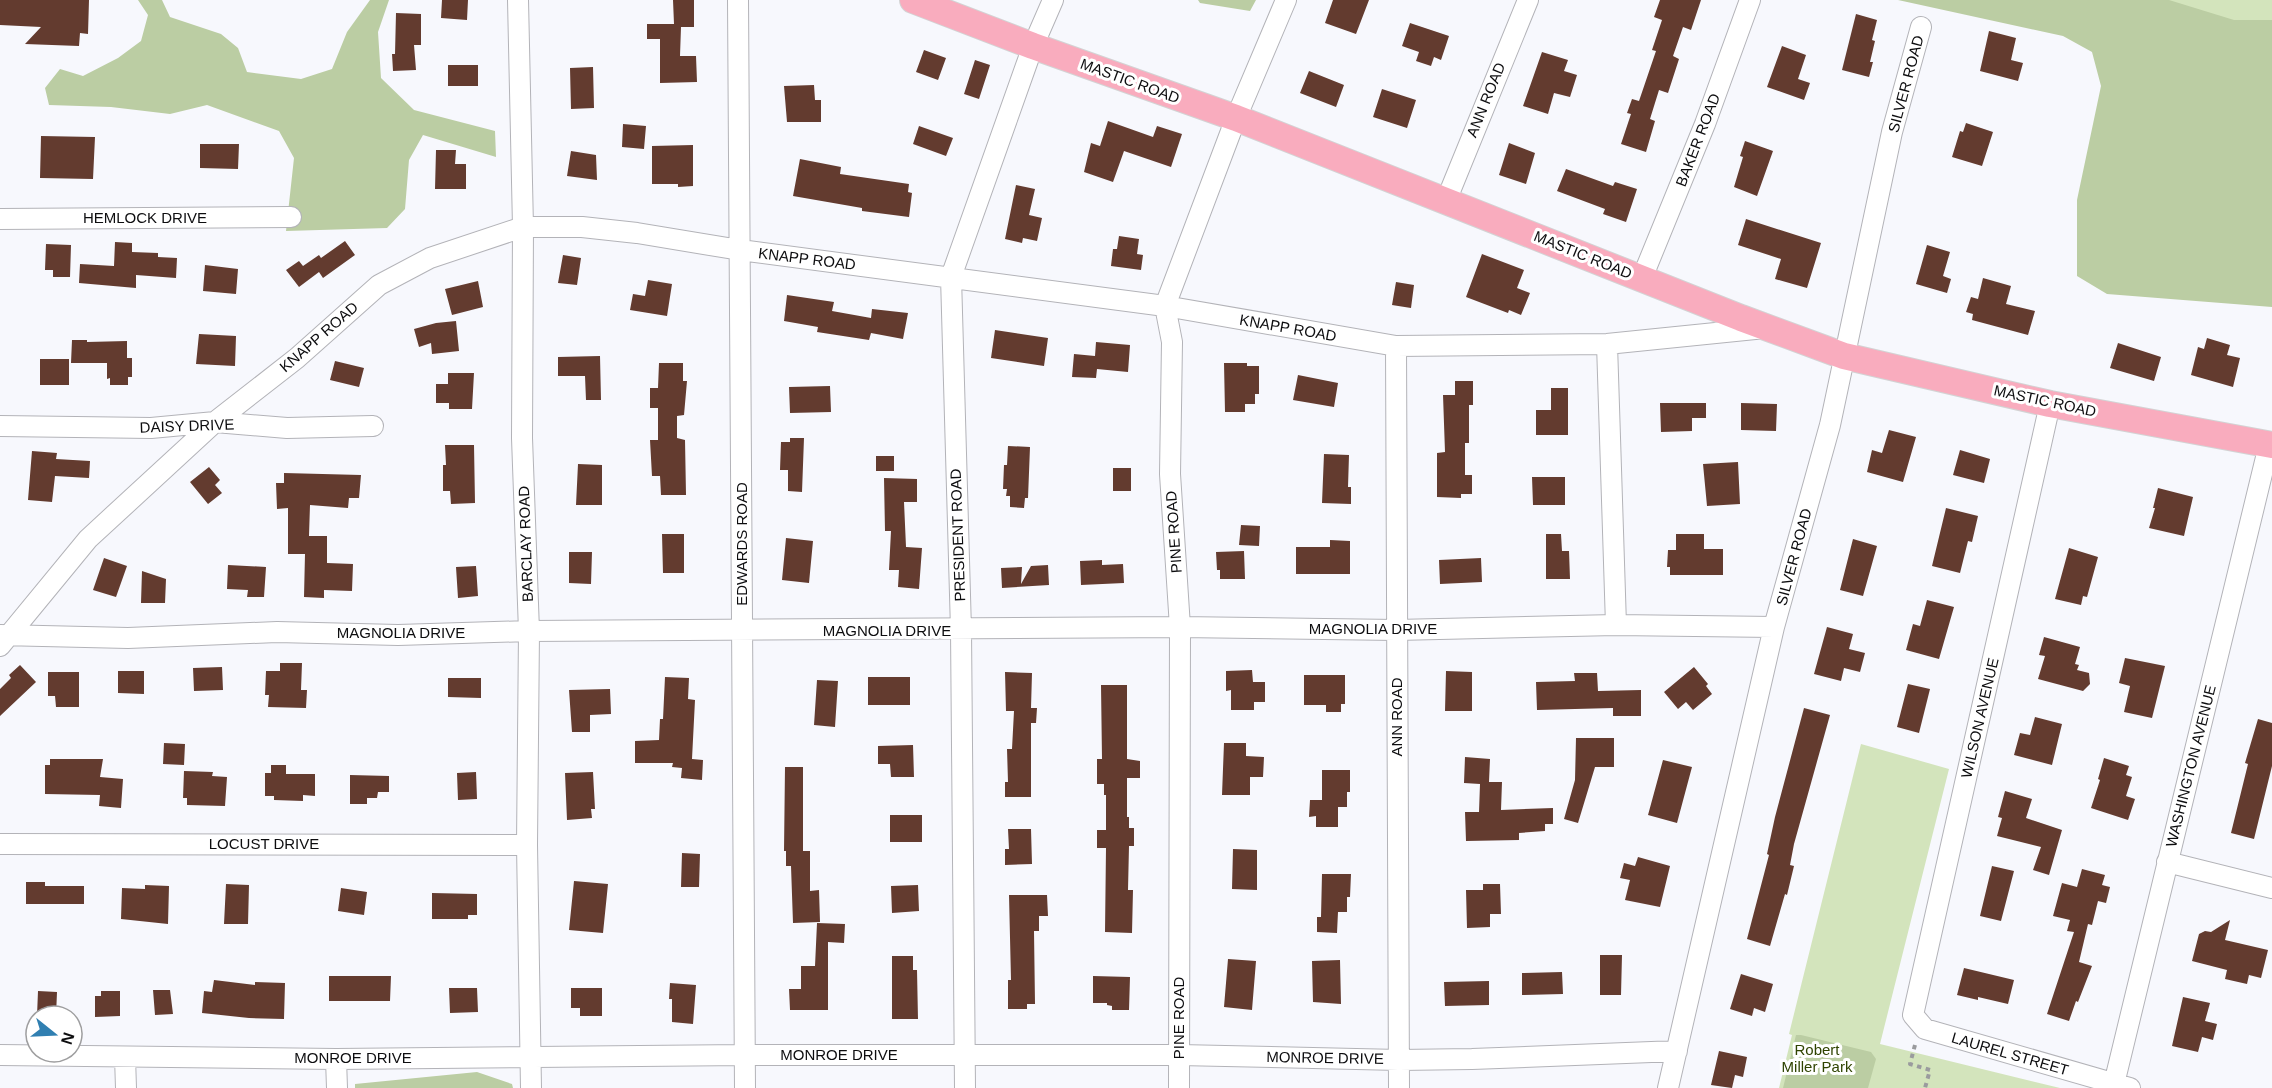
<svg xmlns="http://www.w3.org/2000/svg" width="2272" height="1088" viewBox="0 0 2272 1088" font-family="Helvetica,sans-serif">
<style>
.green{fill:#d3e4bc}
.forest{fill:#bbcda3}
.building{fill:#633b2f}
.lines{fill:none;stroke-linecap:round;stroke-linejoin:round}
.minor-casing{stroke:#b3b3b8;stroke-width:22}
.major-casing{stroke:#d3d3d4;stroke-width:28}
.path{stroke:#9a9b9e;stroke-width:4;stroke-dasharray:4.5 4.5;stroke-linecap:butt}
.minor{stroke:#fff;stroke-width:20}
.major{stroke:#f9acbe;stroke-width:26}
.labels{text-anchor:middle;stroke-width:6;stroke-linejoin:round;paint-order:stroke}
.street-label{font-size:15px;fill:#0d0d0f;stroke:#fff}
.park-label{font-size:15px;fill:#2f4300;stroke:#fff}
</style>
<rect width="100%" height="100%" fill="#f7f8fd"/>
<!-- green -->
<path class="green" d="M2023,0H2272V39Z
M1861,744L1949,769L1880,1044L2060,1088H1779L1792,1035L1789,1034Z"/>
<!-- forest -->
<path class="forest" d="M138,0H162L170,17L221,34L238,48L247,72L301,79L332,69L347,32L370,0H389L378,32L381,78L414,110L495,131L496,157L423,135L409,160L405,209L387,228L286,231L294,158L279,131L207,105L170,114L111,107L49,105L45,88L60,69L83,76L118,58L141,41L148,15Z
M1198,0H1256L1250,11L1200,3Z
M1898,0H2169L2234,20H2272V307L2107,294L2077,276V200L2101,86L2092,52L2063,36Z
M1796,1035H1801L1871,1052L1876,1059L1868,1088H1783Z
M477,1072L512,1084L513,1088H355V1084Z"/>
<!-- building -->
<path class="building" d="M0,0H89L88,34L80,33L79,46L25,44L41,27L0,25Z
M442,0H468L467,20L441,18Z
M673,0H694V27H681L680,56H696L697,82L660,83V39H647V24H674Z
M1333,0H1369L1356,34L1325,23Z
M1660,0H1701L1691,30L1683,27L1673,56L1679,59L1668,93L1659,90L1650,119L1655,121L1646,152L1621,144L1631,114L1627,113L1632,99L1639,101L1656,51L1652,50L1662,20L1654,17Z
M396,13L421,14V45H414L416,70L393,71L392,54H395Z
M1856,14L1877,20L1872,40L1875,41L1870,62H1873L1869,77L1842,70Z
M1410,23L1449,36L1441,60L1434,57L1431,66L1416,61L1419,52L1402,46Z
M1989,31L2016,38L2011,60L2023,63L2018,81L1980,71Z
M1782,46L1806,55L1798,79L1810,83L1804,100L1767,87Z
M924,50L946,58L938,80L916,72Z
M1542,52L1568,60L1564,71L1577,75L1570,97L1554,93L1548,114L1523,106Z
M975,60L990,65L979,99L964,94Z
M448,65H478V86H448Z
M593,67L594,108L571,109L570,68Z
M1309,71L1344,85L1336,107L1300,93Z
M814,85L815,100H821V122H787L784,86Z
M1382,89L1416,100L1407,128L1373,117Z
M1108,121L1153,137L1157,126L1182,134L1171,167L1124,151L1113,182L1084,172L1091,143L1100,146Z
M1966,123L1993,132L1982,166L1952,157L1960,131L1963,132Z
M623,124L646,126L644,149L622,147Z
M919,126L953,138L946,156L913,144Z
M41,136L95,137L93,179L40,178Z
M1745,141L1773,151L1757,196L1734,187L1743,157L1740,156Z
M1509,143L1535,153L1526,184L1499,175Z
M200,144H239L238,169L200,168Z
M693,145V186L678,187V184H652V146Z
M436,150H456L455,164H466V189H435Z
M571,151L596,155L597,180L567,176Z
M800,159L841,167L840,174L909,184L908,192L912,193L909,217L862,211V208L793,196Z
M1566,169L1613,186L1615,182L1637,189L1626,222L1603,214L1605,209L1557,191Z
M1016,185L1035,189L1029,215L1042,218L1037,241L1023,238L1022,243L1005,239Z
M1746,219L1821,243L1807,288L1775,279L1781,259L1738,245Z
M1119,236L1139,239L1137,254L1143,255L1141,270L1111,266L1113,249H1117Z
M345,241L355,255L323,278L319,272L299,287L286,270L299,261L303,266L319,255L321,258Z
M115,242L132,243V252L158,253V257L177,258L176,278L136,275V288L79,283L80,264L114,266Z
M46,244L71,245L70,277H53V270H45Z
M1927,245L1950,252L1943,276L1951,279L1947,293L1916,284Z
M1482,254L1524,270L1517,288L1530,293L1521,315L1509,310L1508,313L1466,297Z
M563,255L581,258L577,285L558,283Z
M205,265L238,269L236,294L203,291Z
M1983,278L2011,286L2006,304L2035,311L2028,335L1972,320L1973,314L1966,312L1971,297L1978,299Z
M648,280L672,284L667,316L630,310L633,294L645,296Z
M478,281L483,307L452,315L445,289Z
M1396,282L1414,285L1411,308L1392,305Z
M787,295L834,302L832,311L871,318L872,309L908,313L903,339L871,333L869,340L817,332L818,327L784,321Z
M456,321L459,351L432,354L431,343L419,347L414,329L436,323Z
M995,330L1048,338L1044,366L991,358Z
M199,334L236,336L235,366L196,364Z
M2207,338L2230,345L2227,355L2240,358L2233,387L2191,375L2198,347L2204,349Z
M72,340H87V342L127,341V358H132V377H128V385H110V378L107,379V363H71Z
M1096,342L1130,345L1128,372L1097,369L1096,378L1072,377L1074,354L1095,356Z
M2118,343L2161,357L2154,381L2110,368Z
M600,356L601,400H586L585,376H558V357Z
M40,359H69V385H40Z
M335,361L364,368L359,387L330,380Z
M659,363H683V381H687L684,415L677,416V438L685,440L686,495H661L660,476H652L650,440H658V408H650V388H658Z
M1224,363H1247V366H1259V394H1255V404H1245V412H1225Z
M448,373H474L472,409H449V403H436V384H448Z
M1298,375L1338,383L1334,407L1293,400Z
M1455,381H1473V405H1469V443H1465V475H1472V494H1461V498L1437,497V453L1445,452L1443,395H1455Z
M830,386L831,412L790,413L789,387Z
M1551,388H1568V435H1536V410H1551Z
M1660,403H1706V418H1692V431L1661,432Z
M1741,403L1777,404L1776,431L1741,430Z
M1889,430L1916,437L1903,482L1867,472L1872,450L1882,453Z
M790,438H804L802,492L788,491V470H780L781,442H790Z
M445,445H474L475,503L451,504L450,491H443V465H446Z
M1008,446L1030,447L1028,498H1025L1024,508L1010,507V496H1006L1007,489H1003L1004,465H1007Z
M1960,450L1990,459L1984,483L1953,475Z
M32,451L57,453L56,459L90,461L89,478L55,476L52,502L28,500Z
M1324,454L1349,455L1348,487H1351V504L1322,503Z
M876,456H894V471H876Z
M1738,462L1740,504L1707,506L1703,464Z
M578,464L602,465V505H576Z
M209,467L220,480L215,485L222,493L208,504L190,482Z
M1113,468H1131V491H1113Z
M284,473L361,475L359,498H349L348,508L310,505L309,536H327V563L353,564L352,591L324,590V598L304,597L305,554H288V508L277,509L276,483H284Z
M1532,477H1565V505H1533Z
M884,478L917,479V502H904L906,547L922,548L919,589L898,587L899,570H889L891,531H885Z
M2158,488L2193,497L2184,536L2149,528L2155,508H2153Z
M1946,508L1978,516L1972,542L1968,541L1960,573L1932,566Z
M1241,525L1260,526L1259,546L1239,545Z
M662,534H684V573H663Z
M1546,534H1561L1562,551H1569L1570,579H1546Z
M1676,534H1704V549H1723V575H1670V567H1667L1668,550H1676Z
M786,538L813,541L809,583L782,580Z
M1853,539L1877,546L1863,596L1840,590Z
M1330,540L1350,541V574H1296V547H1330Z
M2069,548L2098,557L2087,597L2083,596L2081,605L2055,599Z
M1244,551L1245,579H1220V570H1217L1216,552Z
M569,552H592L591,584L569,583Z
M104,558L127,566L116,597L93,590Z
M1481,558L1482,582L1440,584L1439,560Z
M1102,560V565L1123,564L1124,583L1081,585L1080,561Z
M228,565L266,567L264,597H247L248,590L227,589Z
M1048,565L1049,585L1002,588L1001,568L1022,567L1021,584L1031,566Z
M476,566L478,596L458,598L456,567Z
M142,571L166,579L165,603H141Z
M1927,600L1954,607L1939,659L1906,650L1913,624L1920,626Z
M1827,627L1853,634L1849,649L1865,653L1860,672L1844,668L1841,681L1814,674Z
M2044,637L2080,647L2075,664L2079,665L2077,670L2089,673L2090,684L2083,691L2038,679L2045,656L2039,655Z
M2125,658L2165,666L2152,718L2124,712L2130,686L2119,683Z
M280,663H302L301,690H307L306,708L268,707L269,695H265L266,671H280Z
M20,665L36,682L0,716V689L11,678L9,675Z
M222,667L223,690L194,691L193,668Z
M1694,667L1708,684L1706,686L1712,694L1693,710L1686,702L1678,709L1664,692Z
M1252,670L1253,682H1265V702H1254V710H1231V690L1226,691V671Z
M118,671H144V694L118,693Z
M1446,671L1472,672V711H1445Z
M48,672H79V707H56L55,696H48Z
M1005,672L1032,673L1031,708H1037L1036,723H1031V797H1005V782H1008L1007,749H1012L1014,711H1006Z
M1574,673H1597L1598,691L1641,690V716H1613V708L1537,710L1536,682L1575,681Z
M1304,675H1345V704H1341V712H1326V705H1304Z
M665,677L689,678L688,699L695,700L692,759L703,760L702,780L681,778L682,768L672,767L673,763H635V741L659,740L660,719H663Z
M868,677H910V705H868Z
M448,678H481V698L448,697Z
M817,680L838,681L835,727L814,725Z
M1908,684L1930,689L1919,733L1897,727Z
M1101,685H1127V759L1140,761V778H1127V817H1129V828H1134V846H1129L1128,890H1133L1132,933L1105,932L1106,848H1097V830H1106V795H1104V784H1097V759H1102Z
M610,689L611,714L590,715V732H572L569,690Z
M1804,708L1830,715L1794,844L1790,865L1794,866L1787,895L1785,894L1770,946L1747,939L1769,855L1767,854L1775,817Z
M2035,717L2062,724L2052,765L2014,755L2020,733L2030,735Z
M2258,719L2272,723V766L2254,839L2231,833L2248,764L2245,763Z
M1576,738H1614V767H1595L1578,823L1564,819L1575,780Z
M164,743L185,744L184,765L163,764Z
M1224,743H1246V756L1264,757L1263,777H1250V795H1222Z
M913,745L914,777H891L890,764H878V746Z
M1465,757L1490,759L1489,782H1502L1501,810L1553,808V824H1545V831L1519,833V840L1466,841L1465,812H1479L1480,784L1464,783Z
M2104,758L2129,766L2126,775L2132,777L2126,796L2135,799L2128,820L2091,808L2100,780L2098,779Z
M50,759H103L100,777L123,779L121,808L99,806L100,795L45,794V765H50Z
M1663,760L1692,767L1677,823L1648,815Z
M271,765H286V774H315V796L303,795V801L274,800V796H265V773H271Z
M785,767H803V851H810V891L819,890L820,922L793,923L791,866H786V851H784Z
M1322,770H1350V792H1347V807H1338V827H1316V816L1309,817L1310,800H1322Z
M184,771L213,772L212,776L227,777L225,806L187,805V798H183Z
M476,772L477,799L458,800L457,773Z
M593,772L595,809H591L592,818L567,820L565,773Z
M350,775L389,776V792H378L377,798H367V804H350Z
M2005,791L2032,799L2026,818L2062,830L2049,875L2033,870L2041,847L1997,836L2002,818L1998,817Z
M890,815H922V842H890Z
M1008,829H1031L1032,864L1005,865V849H1009Z
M1233,849L1257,850V890L1232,889Z
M682,853L700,854L699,887H681Z
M1638,857L1670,866L1660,907L1625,900L1630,880L1620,878L1624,863L1635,866Z
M1992,866L2014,871L2001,921L1980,916Z
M2082,869L2105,875L2102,885L2110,887L2106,903L2098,901L2092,925L2088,924L2079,962L2092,966L2078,1002L2076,1001L2069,1021L2047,1014L2074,932L2067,931L2070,920L2053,916L2062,883L2077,887Z
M1322,874H1351L1350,897H1347V912H1338L1337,933L1317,932V917H1321Z
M574,881L608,884L603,933L569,930Z
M26,882H45V886H84V904H26Z
M226,884L249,885L248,924H224Z
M1483,884H1500L1501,914H1490V927L1467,928L1466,890H1483Z
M145,885L169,886L168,924L121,919L122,888L145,889Z
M918,885L919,911L892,913L891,886Z
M341,888L367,892L364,915L338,911Z
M432,893L477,894V915H468V919H432Z
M1009,895H1047L1048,916H1039V931H1034L1035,1004H1027V1009H1008V980H1011Z
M2230,920L2225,940L2268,950L2261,978L2249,975L2247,984L2225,979L2227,970L2192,961L2199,934L2205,931L2211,932Z
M817,923L845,924L844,943L828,942V1010H790L789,989H801V966H815Z
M1600,955H1622L1621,995H1600Z
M892,956H913V970H917L918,1019H892Z
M1228,959L1256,961L1252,1010L1224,1007Z
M1340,960L1341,1004L1313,1002L1312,961Z
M1964,968L2014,980L2008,1004L1978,997V1000L1957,995Z
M1562,972L1563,994L1522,995V973Z
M1741,974L1773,984L1765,1012L1754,1008L1752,1016L1730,1009Z
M329,976H391L390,1001H329Z
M1093,976L1130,977L1129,1010H1112V1006L1107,1005V1003H1093Z
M214,980L255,985V982L285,983L284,1019L249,1018L202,1013L204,991L212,992Z
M1489,981V1005L1445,1006L1444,982Z
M670,983L696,985L693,1024L672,1022V999H669Z
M449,988H477L478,1012L450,1013Z
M571,988H602V1016H580V1008H571Z
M153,990H170L173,1014L155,1015Z
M38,991L57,992L56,1016H37Z
M101,991H120V1016L95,1017V996H101Z
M2183,997L2210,1003L2205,1021L2217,1024L2213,1040L2202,1037L2198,1052L2172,1046Z
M1719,1051L1747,1057L1743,1077L1735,1075L1732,1088L1711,1085Z"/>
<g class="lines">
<!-- minor casing -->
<g class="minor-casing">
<path id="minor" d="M518,0L523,227L522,438L529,631L527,845L531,1088
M738,0L745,1088
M1446,201L1528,0
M0,219L291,217
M1642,278L1705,124L1750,0
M1607,344L1616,625
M1396,346L1399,1088
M2050,404L1913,1015L1925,1029L2130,1088
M0,426L151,428L215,422L287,428L373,426
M0,635L128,638L277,632L398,635L529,631L1180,627L1396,630L1616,625L1774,627
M0,646L88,539L215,422L297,358L379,285L430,258L523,227H582L637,233L740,250L1165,306L1396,346L1607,344L1765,328
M0,844L527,845
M2167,862L2272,888
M0,1055L336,1059L745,1055H1179L1399,1060L1472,1059L1677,1051
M125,1057L126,1088
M336,1059L337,1088
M965,1088L961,630L951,277L1033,46L1053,0
M1179,1088L1180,627L1170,474L1172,342L1165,306L1236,118L1286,0
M1668,1088L1774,627L1830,425L1892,132L1921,27
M2113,1088L2269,445"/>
</g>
<!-- major casing -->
<g class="major-casing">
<path id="major" d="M913,0L1033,46L1236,118L1741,318L1844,356L2050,404L2272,445"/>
</g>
<!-- path -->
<path class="path" d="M1915,1045L1910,1064L1930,1070L1925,1088"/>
<!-- minor -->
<use href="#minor" class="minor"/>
<!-- major -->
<use href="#major" class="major"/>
</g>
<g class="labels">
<!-- street labels -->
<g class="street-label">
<text transform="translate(1130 81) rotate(20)" y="5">MASTIC ROAD</text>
<text transform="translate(1906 84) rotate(-75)" y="5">SILVER ROAD</text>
<text transform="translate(1486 100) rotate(-68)" y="5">ANN ROAD</text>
<text transform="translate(1698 140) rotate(-69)" y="5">BAKER ROAD</text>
<text x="145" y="223">HEMLOCK DRIVE</text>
<text transform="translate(1583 255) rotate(22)" y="5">MASTIC ROAD</text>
<text transform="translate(807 259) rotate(7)" y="5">KNAPP ROAD</text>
<text transform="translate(1288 328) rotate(10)" y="5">KNAPP ROAD</text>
<text transform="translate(319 337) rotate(-41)" y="5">KNAPP ROAD</text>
<text transform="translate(2045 401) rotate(12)" y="5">MASTIC ROAD</text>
<text transform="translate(187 426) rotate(-2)" y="5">DAISY DRIVE</text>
<text transform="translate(1174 532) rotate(-94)" y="5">PINE ROAD</text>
<text transform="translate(958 535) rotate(-92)" y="5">PRESIDENT ROAD</text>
<text transform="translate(526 544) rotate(-92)" y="5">BARCLAY ROAD</text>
<text transform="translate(742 544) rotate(-90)" y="5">EDWARDS ROAD</text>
<text transform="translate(1794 557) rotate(-75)" y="5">SILVER ROAD</text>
<text x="1373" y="634">MAGNOLIA DRIVE</text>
<text x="887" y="636">MAGNOLIA DRIVE</text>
<text x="401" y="638">MAGNOLIA DRIVE</text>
<text transform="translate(1397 717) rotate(-90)" y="5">ANN ROAD</text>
<text transform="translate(1980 718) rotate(-77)" y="5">WILSON AVENUE</text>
<text transform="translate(2191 766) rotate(-76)" y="5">WASHINGTON AVENUE</text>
<text x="264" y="849">LOCUST DRIVE</text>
<text transform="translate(1179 1018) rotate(-90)" y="5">PINE ROAD</text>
<text transform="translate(2010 1054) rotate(16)" y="5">LAUREL STREET</text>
<text x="839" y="1060">MONROE DRIVE</text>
<text x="353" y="1063">MONROE DRIVE</text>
<text transform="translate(1325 1058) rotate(1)" y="5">MONROE DRIVE</text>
</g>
<!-- park labels -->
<g class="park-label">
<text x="1817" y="1055">Robert<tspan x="1817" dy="17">Miller Park</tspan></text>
</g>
</g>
<!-- north arrow -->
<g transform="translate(54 1034) rotate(108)"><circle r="28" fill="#ffffff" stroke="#9e9e9f" stroke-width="1.5"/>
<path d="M0-4.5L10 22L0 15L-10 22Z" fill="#307fb1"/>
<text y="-9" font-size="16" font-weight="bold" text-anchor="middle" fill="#0d0d0f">N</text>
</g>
</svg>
